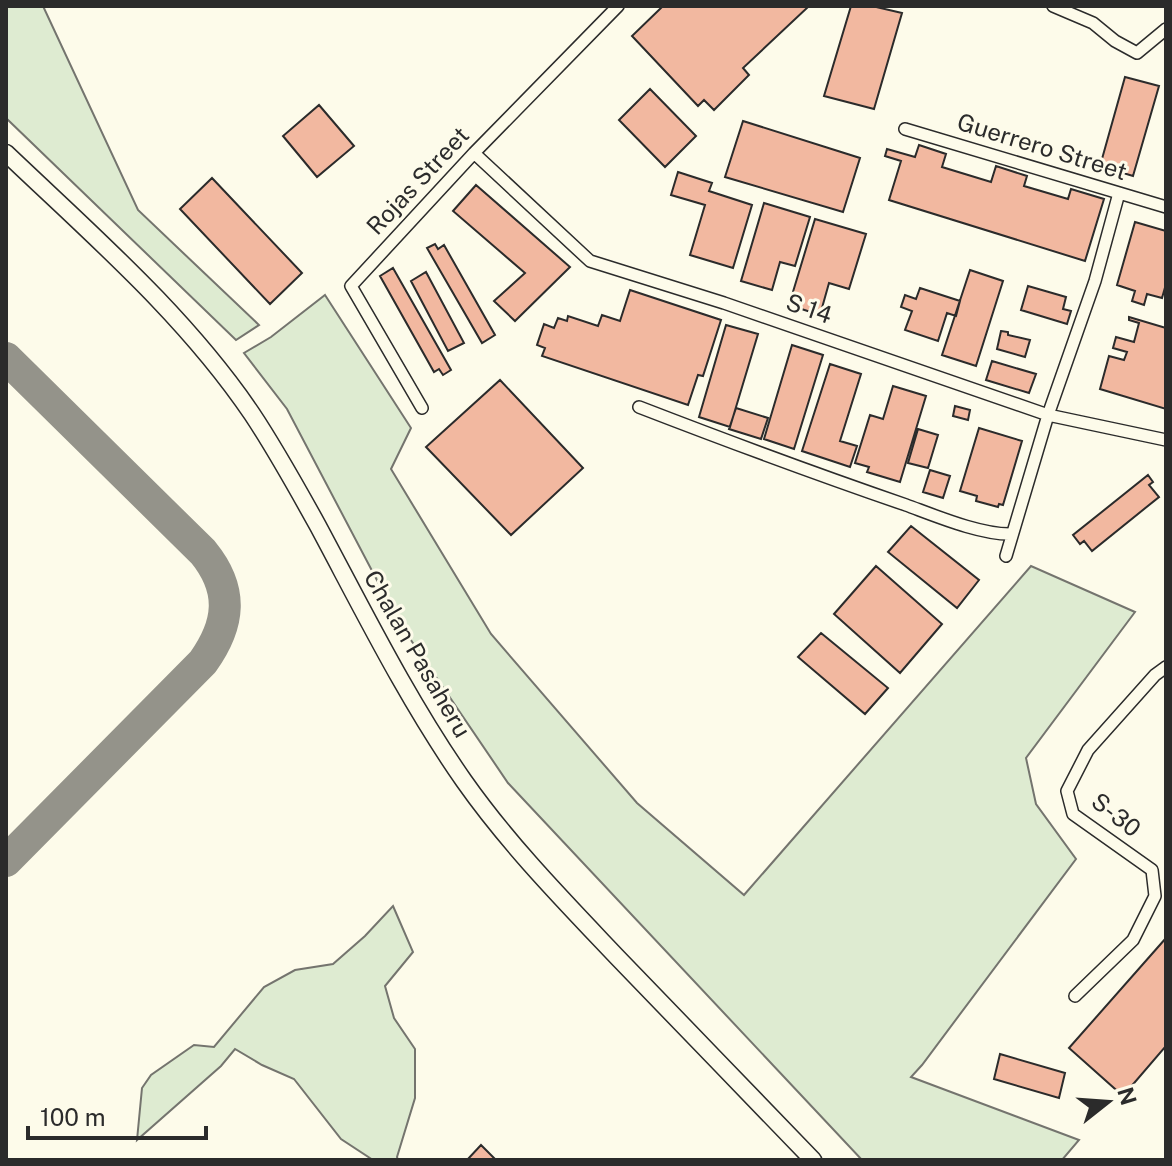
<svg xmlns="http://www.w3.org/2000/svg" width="1172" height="1166" viewBox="0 0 1172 1166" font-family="'Public Sans',sans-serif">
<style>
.green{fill:#deebd1;stroke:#74746e;stroke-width:2}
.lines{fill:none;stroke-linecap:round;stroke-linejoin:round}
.taxiway{stroke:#94938a;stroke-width:32}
.building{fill:#f2b8a0;stroke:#2b2b2b;stroke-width:2}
.street-casing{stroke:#2b2b2b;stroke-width:14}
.secondary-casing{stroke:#2b2b2b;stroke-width:19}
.street{stroke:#fdfbea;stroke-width:11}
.secondary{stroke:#fdfbea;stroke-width:16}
.labels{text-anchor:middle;stroke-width:6;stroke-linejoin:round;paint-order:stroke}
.street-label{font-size:24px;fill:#2b2b2b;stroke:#fdfbea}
</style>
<rect width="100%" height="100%" fill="#fdfbea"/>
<!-- green -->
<path class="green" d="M6,6H43L138,210L259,325L236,340L6,118Z
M325,295L411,428L391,469L491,634L637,803L744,895L1031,566L1135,612L1026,758L1036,804L1076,859L922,1065L911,1077L1079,1140L1062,1160H862L508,783L400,624L287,409L244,353L271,337Z
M393,906L413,952L385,986L394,1018L415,1049V1098L397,1157L398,1160H373L341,1139L294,1079L262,1065L235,1049L221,1066L137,1140L142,1088L151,1075L194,1045L214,1047L264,987L295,970L333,964L365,936Z"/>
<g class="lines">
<!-- taxiway -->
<path class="taxiway" d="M6,358L203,552C234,590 230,624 203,662L6,861"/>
</g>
<!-- building -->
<path class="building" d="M663,6H807L808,7L743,68L749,75L714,110L704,100L698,106L632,36Z
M851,6H872L902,13L874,109L824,96Z
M1125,77L1159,86L1133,176L1100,166Z
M650,89L696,136L665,167L619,120Z
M319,105L354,146L317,177L283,136Z
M743,121L860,158L843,212L725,177Z
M919,145L946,154L942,167L991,182L996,166L1027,176L1024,186L1068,199L1071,189L1104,199L1085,261L889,200L901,161L885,156L887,149L915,157Z
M678,172L712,183L709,191L752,205L733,268L690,255L705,205L671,195Z
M212,178L302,273L270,304L180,209Z
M476,185L570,267L515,321L494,301L525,273L453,211Z
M764,203L810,217L795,266L780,262L772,290L741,281Z
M815,219L866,234L849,289L829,283L820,315L789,305Z
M1135,222L1166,231V284L1162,298L1147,294L1144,305L1132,301L1135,291L1117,285Z
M435,244L438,249L444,245L495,335L482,343L427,248Z
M393,268L451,370L443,375L439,369L434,372L380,276Z
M970,270L1003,281L976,366L942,355Z
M426,272L464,343L448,351L411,281Z
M1028,286L1066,297L1063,309L1071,311L1067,324L1021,310Z
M920,288L960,301L956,316L947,313L938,341L905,330L912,311L901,307L905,295L916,299Z
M630,290L721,320L703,376L698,375L688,405L542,356L545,348L537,345L544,324L554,328L558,318L567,321L568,316L598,326L602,315L620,321Z
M1129,317L1166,328V409L1100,389L1109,356L1124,360L1127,352L1113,348L1116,337L1134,342L1139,323L1129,320Z
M726,325L758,334L730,427L699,417Z
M1001,331L1008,332V335L1030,340L1025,357L997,349Z
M792,345L823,355L794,449L764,439Z
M992,361L1036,374L1029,393L986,380Z
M830,364L861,374L840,441L857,446L850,467L802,451Z
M500,380L583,468L511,535L426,447Z
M893,386L926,396L900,482L867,472L869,467L855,463L870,415L883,419Z
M955,406L970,410L968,420L953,416Z
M736,408L768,418L761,439L729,429Z
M979,428L1022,441L1003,505L999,504L998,507L976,501L977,496L960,491Z
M918,429L938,435L928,468L908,463Z
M930,470L950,476L943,498L923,492Z
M1148,475L1153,482L1149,485L1159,497L1092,551L1084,541L1080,544L1073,535Z
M911,526L979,580L957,608L888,552Z
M876,566L942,624L900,673L834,614Z
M821,633L888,688L865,714L798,657Z
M1166,938V1046L1123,1096L1069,1048Z
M1000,1054L1065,1073L1059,1098L994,1079Z
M481,1145L496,1160H467Z"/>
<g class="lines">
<!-- street casing -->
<g class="street-casing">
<path id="street" d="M1053,6L1093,23L1115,41L1137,53L1166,29
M905,129L1166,207
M474,153L590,261L724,303L1048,415L1166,440
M639,407C727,441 816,474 906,505C936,516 981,535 1012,534
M422,408L351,286L474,153L618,6
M1006,556L1048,415L1095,281L1119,193
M1075,996L1133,940L1155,896L1152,870L1073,814L1067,791L1088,750L1155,675L1166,667"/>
</g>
<!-- secondary casing -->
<g class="secondary-casing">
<path id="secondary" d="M6,153C92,235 185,315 252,414C276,450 297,488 318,526C364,612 408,701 464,781C509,845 564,901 618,958C683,1025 748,1093 813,1160"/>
</g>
<!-- street -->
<use href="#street" class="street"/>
<!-- secondary -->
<use href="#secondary" class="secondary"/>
</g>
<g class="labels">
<!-- street labels -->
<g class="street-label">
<text transform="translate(1042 147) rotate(17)" y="8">Guerrero Street</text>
<text transform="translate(418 181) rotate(-47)" y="8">Rojas Street</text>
<text transform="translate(809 309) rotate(19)" y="8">S 14</text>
<text transform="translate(417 654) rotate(60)" y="8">Chalan Pasaheru</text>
<text transform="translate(1116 815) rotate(38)" y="8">S-30</text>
</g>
</g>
<!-- border -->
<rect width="1172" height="1166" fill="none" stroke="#2b2b2b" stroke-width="16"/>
<!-- north arrow -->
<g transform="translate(1108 1102) rotate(73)" stroke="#fdfbea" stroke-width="6" paint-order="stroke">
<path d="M0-6L14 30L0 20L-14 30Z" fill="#2b2b2b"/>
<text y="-12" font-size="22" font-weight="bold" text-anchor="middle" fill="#2b2b2b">N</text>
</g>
<!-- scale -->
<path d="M28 1126v12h178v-12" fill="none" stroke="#2b2b2b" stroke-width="4"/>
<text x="40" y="1126" font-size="24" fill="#2b2b2b" stroke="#fdfbea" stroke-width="6" paint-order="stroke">100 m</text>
</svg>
